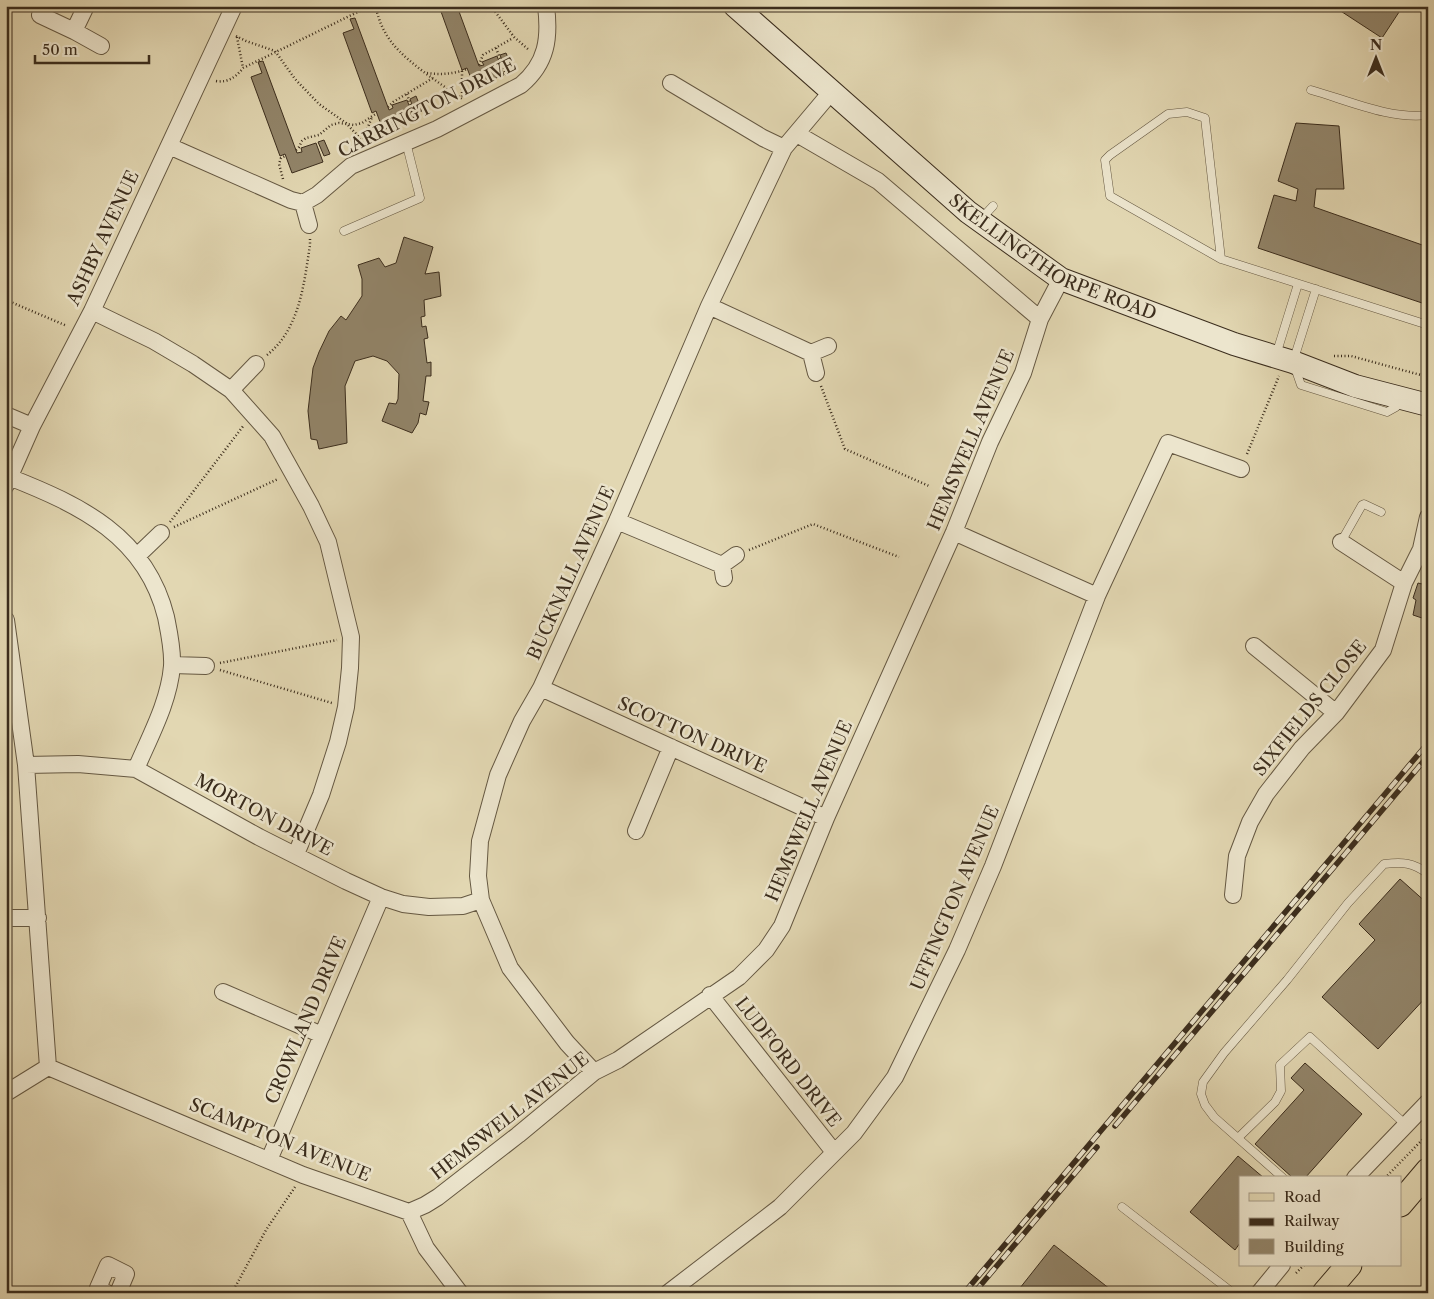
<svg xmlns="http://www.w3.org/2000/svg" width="1434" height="1299" viewBox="0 0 1434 1299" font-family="'Libre Caslon Text',serif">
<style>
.building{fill:#92856a;stroke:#3b2d1d}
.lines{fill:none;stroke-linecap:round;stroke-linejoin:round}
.lane-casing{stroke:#655842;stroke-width:9}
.street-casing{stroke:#655842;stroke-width:18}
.secondary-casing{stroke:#3b2d1d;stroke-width:24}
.primary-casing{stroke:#3b2d1d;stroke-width:27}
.path{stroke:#3b2d1d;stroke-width:2.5;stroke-dasharray:1 2.5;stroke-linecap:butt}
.lane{stroke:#ece5cd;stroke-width:8}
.street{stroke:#ece5cd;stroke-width:16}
.secondary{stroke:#ece5cd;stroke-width:22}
.primary{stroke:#e2d7b2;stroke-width:25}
.rail-casing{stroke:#3b2d1d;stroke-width:5.5}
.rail{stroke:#ece5cd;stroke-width:4;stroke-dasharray:11;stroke-linecap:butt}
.labels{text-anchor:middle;stroke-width:5;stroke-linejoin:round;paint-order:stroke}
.street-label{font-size:18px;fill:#3b2d1d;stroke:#ece5cd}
</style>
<rect width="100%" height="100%" fill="#e2d7b2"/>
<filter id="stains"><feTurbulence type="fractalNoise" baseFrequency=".004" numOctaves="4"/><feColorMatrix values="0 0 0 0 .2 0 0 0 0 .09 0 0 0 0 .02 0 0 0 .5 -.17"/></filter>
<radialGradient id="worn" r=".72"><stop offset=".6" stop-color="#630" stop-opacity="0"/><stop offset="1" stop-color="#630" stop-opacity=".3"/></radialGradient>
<!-- building -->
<path class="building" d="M439,6H457L479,66L484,65L482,62L497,56L504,75L474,86L467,68L462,70Z
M1333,6H1403L1382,38Z
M355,18L389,110L393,108L392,105L407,100L414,118L383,130L376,111L372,113L343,33L354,29L350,19Z
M506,53L512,67L506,70L500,55Z
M263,61L297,153L302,152L301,148L316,143L323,162L292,173L285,154L280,156L251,77L262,73L258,62Z
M416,96L422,111L415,113L410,99Z
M1296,123L1339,126L1344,189H1316L1314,207L1428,247V305L1258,248L1274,195L1296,201L1298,189L1278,181Z
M324,140L330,154L324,156L318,142Z
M404,237L433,247L425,274L439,272L441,296L424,300L425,316L421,317L422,327L426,326L428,338L424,339L427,363L431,362V376H426L423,401L429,402L426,415L420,413L418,423L412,433L382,421L389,403L396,404L398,399L399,374L387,361L373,356L355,361L345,386L347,443L319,449L317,440L311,439L308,411L313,368L319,352L329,331L341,316L346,320L362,296V279L358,265L379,258L385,267L396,263Z
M1426,570H1428V620L1413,615L1416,600L1413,598L1418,583L1422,584Z
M1400,879L1428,904V949L1424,954L1428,958V995L1378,1049L1322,997L1375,940L1359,924Z
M1305,1063L1362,1114L1305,1178H1293L1255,1144L1304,1090L1291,1078Z
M1238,1156L1264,1178H1240V1243L1235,1250L1190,1212Z
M1054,1245L1115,1293H1016Z"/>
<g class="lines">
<!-- lane casing -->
<g class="lane-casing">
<path id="lane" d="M1311,90C1347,100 1391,120 1428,115
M1187,112L1205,118L1221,259L1110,196L1105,160L1110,155L1168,114Z
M981,219L993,206
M344,231L420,198L406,142
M1221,259L1428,325
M1316,289L1293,362L1301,385L1387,412L1396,407L1400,402
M1276,355L1298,284
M1341,542L1362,505L1364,504L1381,512
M1238,1138L1275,1102L1281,1091L1280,1065L1310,1037L1406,1125
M1283,1178L1214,1117L1205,1105L1201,1094L1203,1082L1224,1053L1287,980L1348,903L1384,864C1402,862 1413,862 1428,874
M1122,1207L1233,1293"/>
</g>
<!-- street casing -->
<g class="street-casing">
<path id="street" d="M86,6L74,31L101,46
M40,15L74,31
M671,83L763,138L784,148
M797,134L878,181L1040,319
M169,146L291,200L303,203L317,195L351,166L437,129L521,85C547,63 550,38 546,6
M303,203L309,225
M709,306L811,353
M92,311L154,341L193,364L231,390L272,436L311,506L328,542L351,637L350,668L346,707L338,742L321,795L296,854
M811,353L816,373
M811,353L828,346
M231,390L256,364
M6,415L32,426
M9,477C80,505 146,536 166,617C169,632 173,650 172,666C169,702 150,736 136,769
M6,485L32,426L92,311L234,6
M617,521L722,565L724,578
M954,532L1097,596
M1341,542L1404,583
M137,556L161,533
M722,565L736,555
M6,620L26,765L48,1067
M1254,646L1336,713
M172,665L206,666
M541,688L826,818
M26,765L78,764L136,769L259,837L346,881L381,897L403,904L429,907L463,906L481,900
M636,831L671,747
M1233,895L1237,856L1250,822L1266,794L1302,748L1336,713L1383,650L1404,583L1421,549L1428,517
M6,918H38
M223,992L322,1035
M710,995L834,1152
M48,1067L303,1175L409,1212L426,1248L460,1293
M594,1072L567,1043L510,968L481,900L478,876L480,841L498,775L522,721L541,688L617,521L709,306L784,148L832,91
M6,1093L48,1067
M269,1160L381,897
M1355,1178L1428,1102
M409,1212L425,1205L438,1197L518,1135L594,1072L618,1060L739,977L766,950L782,926L826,818L954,532L990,442L1023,373L1040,319L1061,279
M107,1293L98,1288L108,1265L126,1274L118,1293
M668,1293L780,1207L854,1133L895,1077L957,950L993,866L1097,596L1168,443L1241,469
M1259,1293L1282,1265"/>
</g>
<!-- secondary casing -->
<g class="secondary-casing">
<g id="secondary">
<path id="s1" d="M735,6L968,212L1061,279L1234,344L1293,362L1355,386L1428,405"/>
</g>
</g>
<!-- primary casing -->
<g class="primary-casing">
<path id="primary" d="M1400,1204L1428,1171
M1325,1293L1349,1265"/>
</g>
<!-- path -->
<path class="path" d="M375,6C378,15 380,24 385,32C398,58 439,82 462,99
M491,6L514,37L529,50
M236,36L246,41L275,51L295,79L319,104L346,123L358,136L363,145
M237,37L243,68
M496,48L507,77
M479,65L483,55L513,38
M462,71V99
M427,73C440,75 454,74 467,69
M216,81C228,83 236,77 243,68L370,6
M407,94L416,121
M388,107L393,102L433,78
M362,142L372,117
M296,150L299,147L302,141L306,138L319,135L331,125L339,123L354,125L362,123L377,113
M283,179L279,164L281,158L285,156
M6,300L67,326
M267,355C300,329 304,283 310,245V239
M1334,356H1351L1428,377
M821,386L845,449L929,486
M1247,454L1279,376
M170,522L244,425
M174,527L278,479
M749,550L813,524L899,557
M220,663L337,640
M220,670L332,703
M1385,1178L1428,1134
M1296,1273L1304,1265
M232,1293L266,1230L295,1187"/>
<!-- lane -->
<use href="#lane" class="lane"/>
<!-- street -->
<use href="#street" class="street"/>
<!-- secondary -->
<use href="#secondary" class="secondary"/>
<!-- primary -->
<use href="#primary" class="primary"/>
<!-- rail casing -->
<g class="rail-casing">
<path id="rail" d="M1115,1126L1428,756
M964,1293L1428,743
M974,1293L1097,1147"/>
</g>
<!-- rail -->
<use href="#rail" class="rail"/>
</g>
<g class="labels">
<!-- street labels -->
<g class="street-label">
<text transform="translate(427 108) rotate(-27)" y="6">CARRINGTON DRIVE</text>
<text transform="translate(103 238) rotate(-65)" y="6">ASHBY AVENUE</text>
<text dy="6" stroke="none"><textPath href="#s1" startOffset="408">SKELLINGTHORPE ROAD</textPath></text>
<text transform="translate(971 440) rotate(-67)" y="6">HEMSWELL AVENUE</text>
<text transform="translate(571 573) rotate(-66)" y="6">BUCKNALL AVENUE</text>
<text transform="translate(1310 708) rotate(-51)" y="6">SIXFIELDS CLOSE</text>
<text transform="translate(692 735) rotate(24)" y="6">SCOTTON DRIVE</text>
<text transform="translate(809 811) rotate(-67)" y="6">HEMSWELL AVENUE</text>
<text transform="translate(264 815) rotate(28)" y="6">MORTON DRIVE</text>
<text transform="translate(955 898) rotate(-67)" y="6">UFFINGTON AVENUE</text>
<text transform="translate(306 1020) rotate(-67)" y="6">CROWLAND DRIVE</text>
<text transform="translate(788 1062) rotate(52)" y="6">LUDFORD DRIVE</text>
<text transform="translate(510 1116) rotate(-38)" y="6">HEMSWELL AVENUE</text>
<text transform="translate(280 1140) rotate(22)" y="6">SCAMPTON AVENUE</text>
</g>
</g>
<!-- margin -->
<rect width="1434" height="1299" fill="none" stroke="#e2d7b2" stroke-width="25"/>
<rect x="8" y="8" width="1419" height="1284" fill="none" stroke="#3b2d1d" stroke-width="2.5"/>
<rect x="12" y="12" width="1409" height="1274" fill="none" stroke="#3b2d1d"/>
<!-- legend -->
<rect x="1239" y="1176" width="162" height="90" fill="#ece5cd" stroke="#a59b87"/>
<rect x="1249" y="1193" width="25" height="8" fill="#e2d7b2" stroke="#a59b87"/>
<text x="1284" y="1202" font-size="15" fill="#3b2d1d">Road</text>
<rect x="1249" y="1218" width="25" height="8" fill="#3b2d1d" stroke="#a59b87"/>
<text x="1284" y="1226" font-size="15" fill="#3b2d1d">Railway</text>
<rect x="1249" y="1239" width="25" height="15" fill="#92856a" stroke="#a59b87"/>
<text x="1284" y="1252" font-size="15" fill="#3b2d1d">Building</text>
<!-- north arrow -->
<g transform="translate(1376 58)" stroke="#ece5cd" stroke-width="4" paint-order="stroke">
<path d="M0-4L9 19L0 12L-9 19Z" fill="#3b2d1d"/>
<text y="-8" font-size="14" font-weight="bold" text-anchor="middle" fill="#3b2d1d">N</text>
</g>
<!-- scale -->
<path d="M35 55v8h114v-8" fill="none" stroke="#3b2d1d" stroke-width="2.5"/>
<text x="42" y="55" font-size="15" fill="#3b2d1d" stroke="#ece5cd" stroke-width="4" paint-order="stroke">50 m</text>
<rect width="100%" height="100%" filter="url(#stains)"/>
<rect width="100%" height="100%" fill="url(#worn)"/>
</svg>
